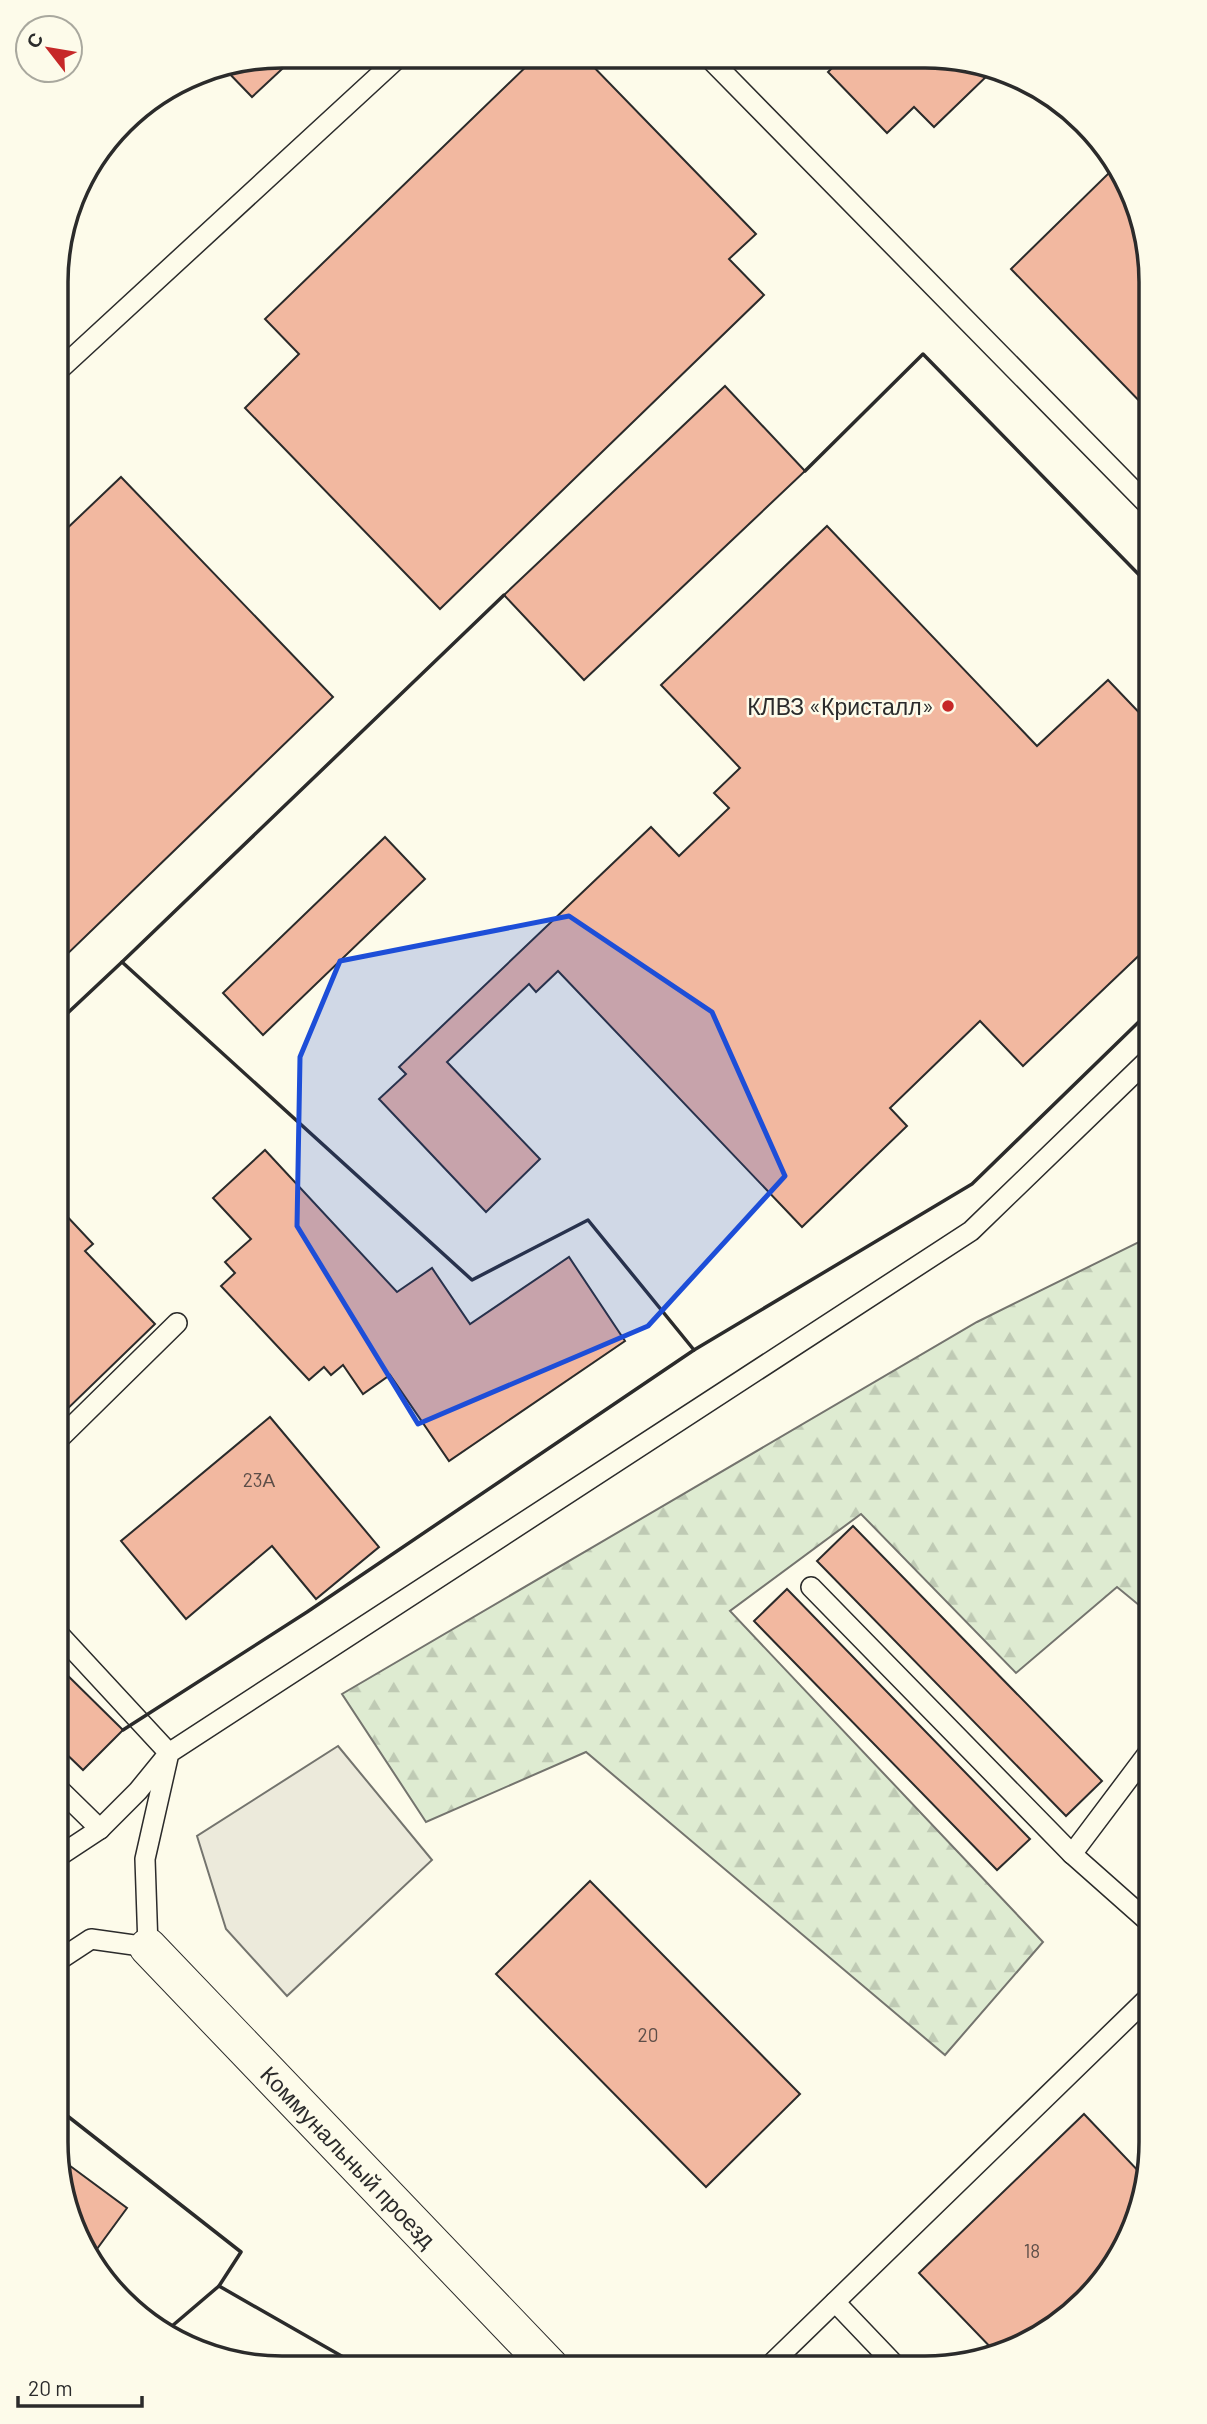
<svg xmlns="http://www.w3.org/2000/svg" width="1207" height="2424" font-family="Barlow,sans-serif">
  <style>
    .forest { fill: url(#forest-firs); stroke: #74746e; stroke-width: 2 }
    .parking { fill: #eceadb; stroke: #74746e; stroke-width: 2 }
    .building { fill: #f2b8a0; stroke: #2b2b2b; stroke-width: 2 }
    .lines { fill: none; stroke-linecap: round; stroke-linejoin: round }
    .service-casing { stroke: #2b2b2b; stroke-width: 22 }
    .minor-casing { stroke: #2b2b2b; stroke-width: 39 }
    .service { stroke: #fdfbea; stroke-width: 19 }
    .minor { stroke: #fdfbea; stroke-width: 37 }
    .wall { stroke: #2b2b2b; stroke-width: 3.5 }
    .marked { fill: #1d4ed8; fill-opacity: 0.2; stroke: #1d4ed8; stroke-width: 5; stroke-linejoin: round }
    .poi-dot { fill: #c62828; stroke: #fdfbea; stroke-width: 2.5 }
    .labels { text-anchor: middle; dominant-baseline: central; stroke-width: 5; stroke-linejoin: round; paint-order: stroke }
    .number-label { font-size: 19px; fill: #5d4e48 }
    .poi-label { font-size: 23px; fill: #2b2b2b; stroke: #fdfbea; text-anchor: end }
    .street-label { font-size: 23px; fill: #2b2b2b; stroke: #fdfbea }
    .rim { fill: none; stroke: #2b2b2b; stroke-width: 3.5 }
  </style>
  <defs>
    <pattern id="forest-firs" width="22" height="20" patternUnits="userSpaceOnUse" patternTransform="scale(1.75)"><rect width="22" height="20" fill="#deebd1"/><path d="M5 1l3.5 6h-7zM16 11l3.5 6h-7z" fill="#bfcab4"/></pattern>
  </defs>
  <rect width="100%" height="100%" fill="#fdfbea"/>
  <!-- forest -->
  <polygon class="forest" points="1151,1236 1151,1615 1117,1587 1016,1673 861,1514 730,1611 1043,1942 945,2055 586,1752 426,1822 342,1694 977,1322"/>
  <!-- parking -->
  <polygon class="parking" points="338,1746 432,1860 287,1996 226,1929 197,1836"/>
  <!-- building -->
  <g class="building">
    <polygon points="282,56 296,56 252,97 224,68"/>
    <polygon points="535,58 585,58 756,234 729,259 764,295 440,609 245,408 299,354 265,319"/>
    <polygon points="841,59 968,60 991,72 934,127 914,107 887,133 828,72"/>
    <polygon points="180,83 127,134 121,127 133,112"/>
    <polygon points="1112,170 1139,210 1151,282 1151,413 1011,269"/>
    <polygon points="725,386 805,471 584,680 504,595"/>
    <polygon points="121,477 333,697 57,964 58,537"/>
    <polygon points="827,526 1037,746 1108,680 1151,725 1151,944 1023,1066 980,1021 890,1108 907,1126 802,1227 558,971 536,992 529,984 447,1062 540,1159 486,1212 379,1099 406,1074 399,1067 651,827 679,856 729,808 714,793 740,768 661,685"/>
    <polygon points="385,837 425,879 263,1035 223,993"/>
    <polygon points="265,1150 397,1292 432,1268 470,1324 569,1257 625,1341 449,1461 390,1375 363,1394 343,1365 331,1375 324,1367 309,1380 221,1286 235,1273 225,1262 251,1239 213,1198"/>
    <polygon points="63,1212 93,1244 85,1251 155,1324 57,1419 57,1218"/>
    <polygon points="270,1417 379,1547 316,1599 272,1546 186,1619 121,1541"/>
    <polygon points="853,1526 1102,1781 1066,1816 817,1561"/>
    <polygon points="787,1589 1030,1839 997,1870 754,1621"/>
    <polygon points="56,1664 123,1730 83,1770 56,1744"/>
    <polygon points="590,1881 800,2094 706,2187 496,1974"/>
    <polygon points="1084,2114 1145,2178 1134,2228 1104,2280 1051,2330 998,2355 919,2273"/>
    <polygon points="58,2157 127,2208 94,2253 68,2214"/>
  </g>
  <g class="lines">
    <!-- service casing -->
    <g class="service-casing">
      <g id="service">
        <polyline points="710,59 1151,508"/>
        <polyline points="58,371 399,57"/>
        <polyline points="57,1441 177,1323"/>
        <polyline points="811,1587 1072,1854 1151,1749"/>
        <polyline points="56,1786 100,1829"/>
        <polyline points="1072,1854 1151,1924"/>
        <polyline points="56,1858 100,1829 138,1791 169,1753 57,1632"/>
        <polyline points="56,1962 91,1939 148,1947 145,1859 169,1753 971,1231 1151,1057"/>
        <polyline points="835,2302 898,2368"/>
        <polyline points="767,2368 1151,1995"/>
      </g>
    </g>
    <!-- minor casing -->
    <g class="minor-casing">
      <g id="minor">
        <path id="s1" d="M148,1947l402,420"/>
      </g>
    </g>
    <!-- service -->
    <use href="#service" class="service"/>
    <!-- minor -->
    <use href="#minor" class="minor"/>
    <!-- wall -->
    <g class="wall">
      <polyline points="805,471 923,354 1151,587"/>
      <polyline points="122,962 504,595"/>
      <polyline points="57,1023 122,962 472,1280 588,1220 694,1350 972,1184 1151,1010"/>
      <polyline points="123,1730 307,1612 694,1350"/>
      <polyline points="56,1760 66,1753"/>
      <polyline points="56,2107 241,2252 219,2286"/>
      <polyline points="165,2332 219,2286 359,2366"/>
    </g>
  </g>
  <!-- marked area -->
  <path class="marked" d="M569,916l143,96 73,164 -137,150 -230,98 -121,-198 3,-169 40,-96z"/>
  <!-- markers -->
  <circle class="poi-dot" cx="948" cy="706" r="7"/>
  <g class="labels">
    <!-- number labels -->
    <g class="number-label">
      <text x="259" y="1479">23А</text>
      <text x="648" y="2034">20</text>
      <text x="1032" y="2250">18</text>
    </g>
    <!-- poi labels -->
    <g class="poi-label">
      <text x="934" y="706">КЛВЗ «Кристалл»</text>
    </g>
    <!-- street labels -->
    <g class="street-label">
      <text stroke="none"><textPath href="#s1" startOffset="290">Коммунальный проезд</textPath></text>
    </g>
  </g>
  <!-- crop -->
  <path d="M0 0H1207V2424H0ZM282 68H925A214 214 0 0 1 1139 282V2142A214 214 0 0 1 925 2356H282A214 214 0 0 1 68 2142V282A214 214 0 0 1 282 68Z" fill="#fdfbea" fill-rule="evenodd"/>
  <path class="rim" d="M282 68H925A214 214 0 0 1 1139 282V2142A214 214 0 0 1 925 2356H282A214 214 0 0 1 68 2142V282A214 214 0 0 1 282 68Z"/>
  <!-- north arrow -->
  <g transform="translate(49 49) rotate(301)"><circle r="33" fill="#fdfbea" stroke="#a9a89e" stroke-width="2"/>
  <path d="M0-5L12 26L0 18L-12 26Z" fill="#c62828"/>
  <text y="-10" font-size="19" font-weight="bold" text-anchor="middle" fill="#2b2b2b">С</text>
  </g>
  <!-- scale -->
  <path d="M18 2396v10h124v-10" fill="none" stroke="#2b2b2b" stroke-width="3.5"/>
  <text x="28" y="2396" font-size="21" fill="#2b2b2b" stroke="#fdfbea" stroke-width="5" paint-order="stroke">20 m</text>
</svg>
